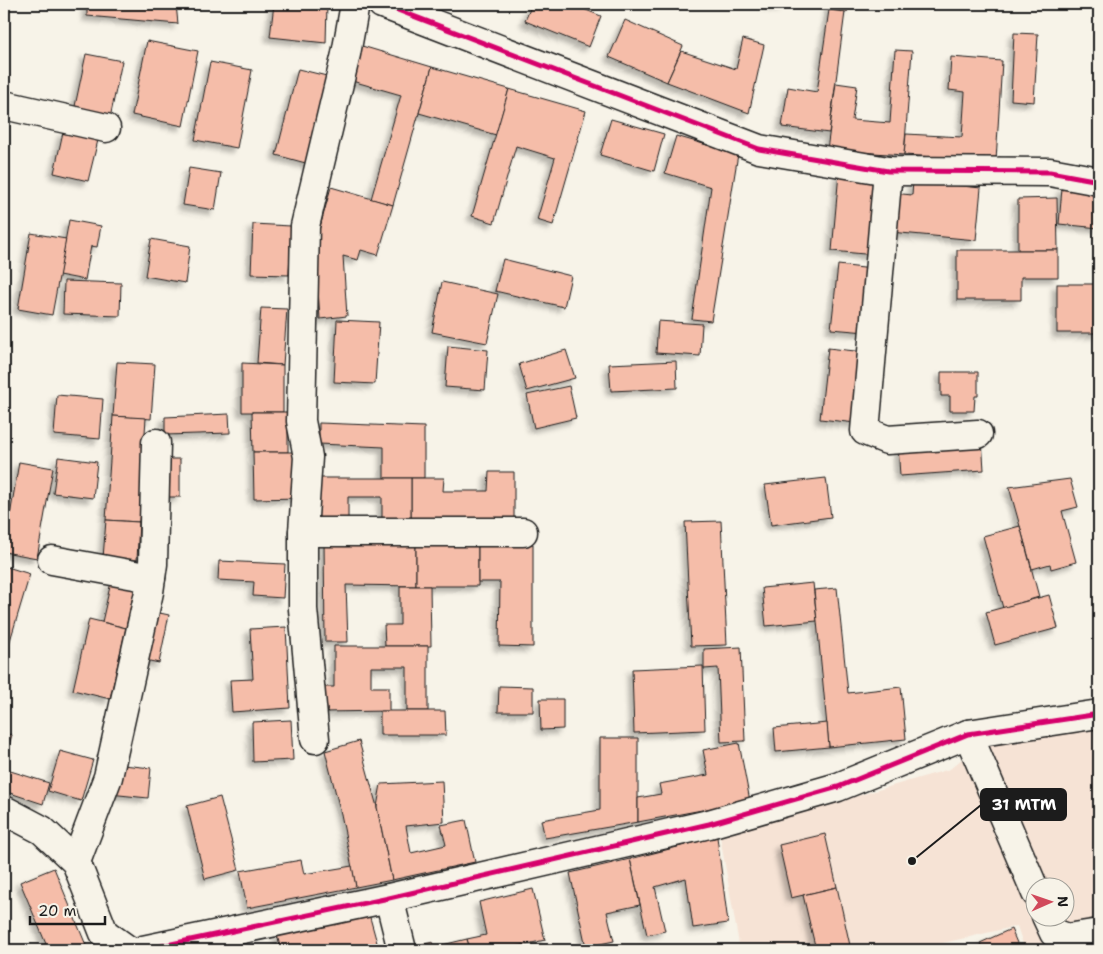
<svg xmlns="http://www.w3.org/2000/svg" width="1103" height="954" font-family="'Shantell Sans',sans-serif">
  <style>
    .built { fill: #f6e3d5; fill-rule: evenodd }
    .building { fill: #f5bda9; stroke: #1c1c1c; filter: url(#shadow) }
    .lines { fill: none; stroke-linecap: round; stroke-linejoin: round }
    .minor-casing { stroke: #1c1c1c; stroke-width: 31 }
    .minor { stroke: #f7f3e8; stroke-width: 28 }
    .cycleway-casing { stroke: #f7f3e8; stroke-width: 8 }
    .cycleway { stroke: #d6006c; stroke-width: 5 }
    .leader { fill: none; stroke: #1c1c1c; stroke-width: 2 }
    .callout-dot { fill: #1c1c1c; stroke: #f7f3e8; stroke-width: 2 }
    .callout { fill: #1c1c1c; stroke: #1c1c1c; stroke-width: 2 }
    .callout-label { font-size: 16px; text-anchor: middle; font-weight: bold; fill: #fff }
  </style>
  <defs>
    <filter id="shadow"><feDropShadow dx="-4.5" dy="4.5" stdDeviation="2.5" flood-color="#0004"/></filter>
  </defs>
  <rect width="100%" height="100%" fill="#f7f3e8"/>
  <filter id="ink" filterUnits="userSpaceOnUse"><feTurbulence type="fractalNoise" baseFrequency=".02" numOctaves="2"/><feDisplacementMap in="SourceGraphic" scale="10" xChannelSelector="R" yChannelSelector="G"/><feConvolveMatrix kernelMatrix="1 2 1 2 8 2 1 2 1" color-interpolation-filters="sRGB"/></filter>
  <g filter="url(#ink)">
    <!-- built -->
    <path class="built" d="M1099,726v224h-74l-8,-24 -104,24h-173l-20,-114 230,-67 32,-27zM1036,886h30v30h-30z"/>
    <!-- building -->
    <g class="building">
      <polygon points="87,4 176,4 178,24 87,16"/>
      <polygon points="274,4 327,4 326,43 270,37"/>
      <polygon points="532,4 571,4 601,16 589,47 525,21"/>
      <polygon points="766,4 782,4 781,7"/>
      <polygon points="830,4 849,4 847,12 829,10"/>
      <polygon points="829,10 845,12 829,133 782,127 788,87 817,92"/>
      <polygon points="625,20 683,46 667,82 609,57"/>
      <polygon points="1014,33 1038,34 1034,102 1011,100"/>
      <polygon points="743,39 764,45 749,113 667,82 681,51 736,69"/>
      <polygon points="147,41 198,51 183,126 132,115"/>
      <polygon points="362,46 432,67 393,205 371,199 401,95 352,81"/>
      <polygon points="895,50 912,51 904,155 827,150 836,83 857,86 852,120 890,123"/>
      <polygon points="86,54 122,61 110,118 74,111"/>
      <polygon points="951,57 1002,61 996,161 904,155 906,134 962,137 965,92 949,90"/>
      <polygon points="210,62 252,70 237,148 195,140"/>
      <polygon points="432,67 509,89 496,135 419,113"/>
      <polygon points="298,69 335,78 313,165 276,155"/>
      <polygon points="509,89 586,111 553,225 537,220 555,158 516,146 494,223 472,216"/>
      <polygon points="611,119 664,134 654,171 600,155"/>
      <polygon points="63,132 98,140 88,181 54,173"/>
      <polygon points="676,136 738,154 711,321 692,319 711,187 665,173"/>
      <polygon points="4,145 10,147 4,174"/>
      <polygon points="189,168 221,173 215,210 183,205"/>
      <polygon points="839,173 882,177 875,255 832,251"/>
      <polygon points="913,181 981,188 976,240 890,232 893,193 912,195"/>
      <polygon points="331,187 393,205 378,255 361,250 358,260 343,256 347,316 320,319 315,245"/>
      <polygon points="1062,188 1099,192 1099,228 1059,224"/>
      <polygon points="1057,198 1058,250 1018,250 1018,199"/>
      <polygon points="69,220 101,226 97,247 91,246 85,280 59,275"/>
      <polygon points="253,224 291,226 289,275 251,274"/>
      <polygon points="31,233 66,239 52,315 18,309"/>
      <polygon points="151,239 190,246 185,283 145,276"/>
      <polygon points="957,250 1058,250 1058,277 1021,277 1021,300 957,300"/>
      <polygon points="503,259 571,276 564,307 495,291"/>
      <polygon points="838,265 872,269 866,332 831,329"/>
      <polygon points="64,281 121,283 120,316 63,314"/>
      <polygon points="442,282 498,294 487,343 432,332"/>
      <rect x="1057" y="284" width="42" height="49"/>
      <polygon points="261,308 287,309 283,365 257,363"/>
      <polygon points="337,320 379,322 375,384 334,382"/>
      <polygon points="658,321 702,324 700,356 656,353"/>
      <polygon points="448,346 488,350 485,390 445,387"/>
      <polygon points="828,348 864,352 856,423 820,419"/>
      <polygon points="566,350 575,378 527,391 519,364"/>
      <polygon points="676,361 677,388 611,391 609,364"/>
      <polygon points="117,362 155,364 151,419 113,416"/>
      <polygon points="242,363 283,365 283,412 242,412"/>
      <polygon points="941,372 978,372 978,396 975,396 974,411 950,411 950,396 941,396"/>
      <polygon points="569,386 576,418 534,428 527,395"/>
      <polygon points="57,395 103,399 100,439 54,435"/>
      <polygon points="252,412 288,412 288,452 253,452"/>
      <polygon points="229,414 230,433 165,435 165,417"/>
      <polygon points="113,416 146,418 139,522 106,520"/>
      <polygon points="319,423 424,427 424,478 384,478 384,447 319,444"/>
      <polygon points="982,439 984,470 900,476 898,445"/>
      <polygon points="253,452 299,452 299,498 254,499"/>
      <polygon points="58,457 97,462 93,498 53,493"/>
      <rect x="160" y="459" width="20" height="38"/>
      <polygon points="19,462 53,468 37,558 4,552"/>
      <polygon points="489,472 514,472 514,528 411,528 411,478 444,478 443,491 488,491"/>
      <polygon points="318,478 411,478 411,528 382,528 382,497 348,497 348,528 318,527"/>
      <polygon points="826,478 831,517 771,525 765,485"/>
      <polygon points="1070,479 1078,507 1062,511 1076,562 1051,569 1050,564 1032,569 1009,487"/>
      <polygon points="106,520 139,522 137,560 103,558"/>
      <polygon points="721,521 727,645 691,646 685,522"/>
      <polygon points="1020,526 1039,597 1003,608 983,536"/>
      <polygon points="324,541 416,542 416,586 346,585 348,642 325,642"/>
      <polygon points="416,542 478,544 478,586 416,586"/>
      <polygon points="478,544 533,544 533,647 499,646 500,582 478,582"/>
      <polygon points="219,561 285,564 283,598 253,596 254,582 218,580"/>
      <polygon points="4,566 30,574 9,644 4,643"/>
      <polygon points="111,582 135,587 126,628 102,622"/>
      <polygon points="813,583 817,621 766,626 762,588"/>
      <polygon points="400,586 430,586 431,646 385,646 384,625 400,625"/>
      <polygon points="837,588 848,693 901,687 906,739 829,747 814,590"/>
      <polygon points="1049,595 1058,628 995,645 986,612"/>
      <polygon points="146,610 169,615 159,663 136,658"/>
      <polygon points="89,619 126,628 110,699 73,690"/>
      <polygon points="286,627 290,708 232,712 230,680 253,679 250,629"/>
      <polygon points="4,643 9,644 4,660"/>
      <polygon points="334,646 428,646 428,711 407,711 407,667 371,667 371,687 389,687 389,711 323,712 323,687 334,687"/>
      <polygon points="741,647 745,741 721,742 718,668 704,669 704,649"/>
      <polygon points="703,666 705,730 634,733 632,669"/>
      <polygon points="499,686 533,687 533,712 498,712"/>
      <polygon points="540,699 563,699 563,729 541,730"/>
      <polygon points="380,711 445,711 446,735 380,735"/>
      <polygon points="291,720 293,760 253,762 252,722"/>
      <polygon points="827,723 829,747 776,752 774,728"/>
      <polygon points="4,733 12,735 4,761"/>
      <polygon points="600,738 638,738 638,822 545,838 541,820 600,810"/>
      <polygon points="359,741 377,807 392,880 356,887 341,814 325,751"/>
      <polygon points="739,743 750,801 638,822 638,798 661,794 659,784 708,775 703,750"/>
      <polygon points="60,751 93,760 81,801 48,791"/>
      <polygon points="114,764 151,768 148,798 110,794"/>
      <polygon points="4,769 49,783 43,804 4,791"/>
      <polygon points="442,781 444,822 406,826 411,853 446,845 441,825 466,820 475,862 392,880 377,807 381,784"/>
      <polygon points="220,797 239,870 205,879 187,806"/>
      <polygon points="825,834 837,887 791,898 779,845"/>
      <polygon points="717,837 728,923 693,928 686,878 655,887 665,931 647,935 630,859"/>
      <polygon points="630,859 640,905 607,912 614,941 586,947 570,873"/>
      <polygon points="301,860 304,874 352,866 356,887 247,908 240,871"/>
      <polygon points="54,868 88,950 32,950 46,944 20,882"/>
      <polygon points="837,887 851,950 816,950 803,895"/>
      <polygon points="533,889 545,940 501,950 470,950 467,939 486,935 479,902"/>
      <polygon points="369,914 379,950 281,950 277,935"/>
      <polygon points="1011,929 1020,950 983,950 980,943"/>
      <polygon points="467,939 470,950 417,950 416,946 433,942 434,947"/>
    </g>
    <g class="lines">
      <!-- minor casing -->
      <g class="minor-casing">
        <g id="minor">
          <polyline points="382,4 759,149 888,171 1050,172 1099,181"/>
          <polyline points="4,105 106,128"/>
          <polyline points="888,171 865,431 887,440 978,434"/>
          <polyline points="303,532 523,532"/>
          <polyline points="52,560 151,578"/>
          <polyline points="968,734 1036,893"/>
          <polyline points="315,739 303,609 303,532 308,457 301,421 305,226 346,54 355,4"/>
          <polyline points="4,810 42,830 76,862 104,933 128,950"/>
          <polyline points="76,862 108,777 149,592 153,564 156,443"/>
          <polyline points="389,898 402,950"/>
          <polyline points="1046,916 1054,933 1068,938 1099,933"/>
          <polyline points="143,950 389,898 709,824 838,787 968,734 1099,714"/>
        </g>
      </g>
      <!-- minor -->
      <use href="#minor" class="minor"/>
      <!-- cycleway casing -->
      <g class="cycleway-casing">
        <g id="cycleway">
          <polyline points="382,4 759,149 888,171 1050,172 1099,181"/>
          <polyline points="143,950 389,898 709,824 838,787 968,734 1099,714"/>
        </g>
      </g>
      <!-- cycleway -->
      <use href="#cycleway" class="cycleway"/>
    </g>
  </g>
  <!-- callouts -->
  <path class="leader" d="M912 861L981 805"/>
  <circle class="callout-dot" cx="912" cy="861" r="5"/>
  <rect class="callout" x="981" y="789" width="85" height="31" rx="5"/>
  <g class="callout-label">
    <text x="1024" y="810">31 MTM</text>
  </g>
  <!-- margin -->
  <rect width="1103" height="954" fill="none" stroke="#f7f3e8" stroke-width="20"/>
  <rect x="10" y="10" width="1083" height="934" fill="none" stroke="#1c1c1c" stroke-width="2" filter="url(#ink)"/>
  <!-- north arrow -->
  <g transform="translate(1050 902) rotate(88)"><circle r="24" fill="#f7f3e8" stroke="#9f9d96"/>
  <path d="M0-4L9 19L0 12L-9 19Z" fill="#d1495b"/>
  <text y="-8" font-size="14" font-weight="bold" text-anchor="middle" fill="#1c1c1c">N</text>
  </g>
  <!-- scale -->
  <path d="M30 916v8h75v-8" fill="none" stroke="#1c1c1c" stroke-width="2.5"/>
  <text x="38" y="916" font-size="15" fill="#1c1c1c" stroke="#f7f3e8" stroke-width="4" paint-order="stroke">20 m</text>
</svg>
